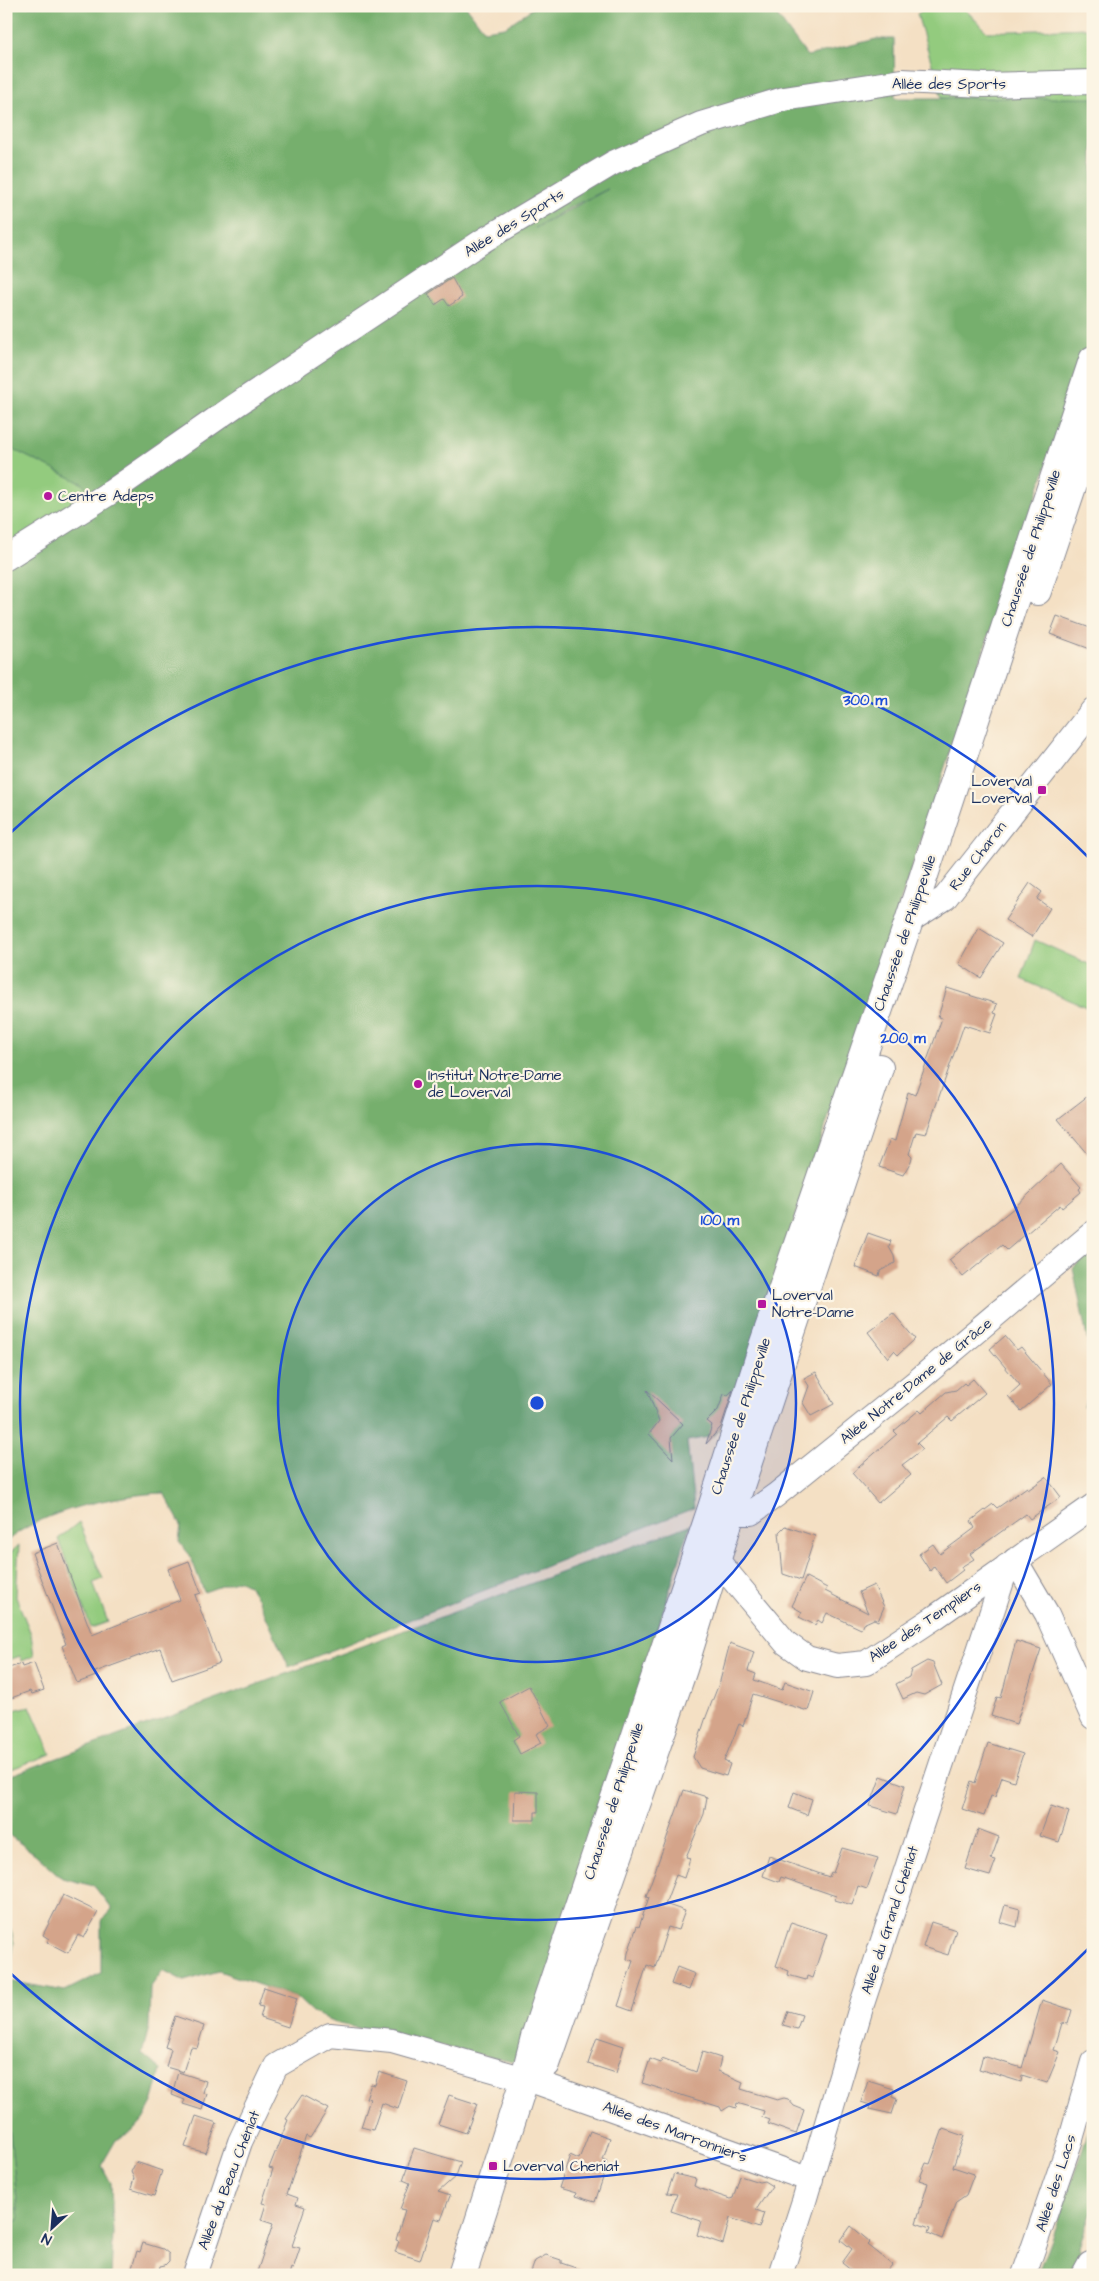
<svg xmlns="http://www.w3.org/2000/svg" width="1099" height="2281" font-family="'Architects Daughter',sans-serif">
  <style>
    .green { fill: #93cb7e; stroke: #577d6e }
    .forest { fill: #76af6d; stroke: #486f66; fill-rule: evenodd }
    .building { fill: #d4a48a }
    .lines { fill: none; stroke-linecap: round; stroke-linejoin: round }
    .minor-casing { stroke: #888891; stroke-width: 26 }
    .major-casing { stroke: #888891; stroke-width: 30 }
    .minor { stroke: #fff; stroke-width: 24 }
    .major { stroke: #fff; stroke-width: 28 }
    .ring { fill: none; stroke: #1d4ed8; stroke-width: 2.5 }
    .poi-dot { fill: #b5179e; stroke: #fcf5e5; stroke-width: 2 }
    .labels { text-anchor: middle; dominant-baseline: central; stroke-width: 4.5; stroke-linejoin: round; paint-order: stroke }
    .street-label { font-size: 15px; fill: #1b2f5e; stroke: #fcf5e5 }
    .poi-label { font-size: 15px; fill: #1b2f5e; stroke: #fcf5e5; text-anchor: start }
    .centre { fill: #1d4ed8; stroke: #fcf5e5; stroke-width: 2.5 }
    .ring-label { font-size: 15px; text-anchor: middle; font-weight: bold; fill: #1d4ed8; stroke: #fcf5e5; stroke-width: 4.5; stroke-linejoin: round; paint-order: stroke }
  </style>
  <rect width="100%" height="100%" fill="#fcf5e5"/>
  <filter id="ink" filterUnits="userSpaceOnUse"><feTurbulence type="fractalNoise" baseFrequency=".02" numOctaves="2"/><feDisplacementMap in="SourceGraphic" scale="10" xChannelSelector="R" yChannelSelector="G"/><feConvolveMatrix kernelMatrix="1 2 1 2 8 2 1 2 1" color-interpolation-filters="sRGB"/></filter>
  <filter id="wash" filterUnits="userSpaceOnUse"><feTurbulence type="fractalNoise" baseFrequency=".0096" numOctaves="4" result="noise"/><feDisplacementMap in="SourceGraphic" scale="20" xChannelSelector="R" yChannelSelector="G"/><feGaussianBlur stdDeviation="1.12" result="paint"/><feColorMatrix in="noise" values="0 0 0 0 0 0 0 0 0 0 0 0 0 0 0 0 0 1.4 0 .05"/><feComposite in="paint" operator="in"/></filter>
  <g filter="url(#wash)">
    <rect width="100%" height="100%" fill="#f4e0c4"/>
    <!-- green -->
    <g class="green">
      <polygon points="930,6 962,6 987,32 1087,28 1093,24 1093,99 942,98 917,14"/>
      <polygon points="6,446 84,484 98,508 6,564"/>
      <polygon points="1035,940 1093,966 1093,1010 1021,979"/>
      <polygon points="79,1522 103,1579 93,1583 108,1622 91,1628 58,1539"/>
      <polygon points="19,1545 16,1597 31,1634 34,1656 22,1661 20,1656 6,1661 6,1557"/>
      <polygon points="30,1706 51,1754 6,1771 6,1712"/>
      <polygon points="6,1908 14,1943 6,2004"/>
      <polygon points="6,2125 10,2134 19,2220 6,2227"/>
    </g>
    <!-- forest -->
    <g class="forest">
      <path d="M6,6h460l18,24 21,-3 31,-21h234l37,50 69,-17h18l1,59h198v232l-96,280 -269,810 -14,16 -27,5 7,67 -405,159 -31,-68 -10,-14 -10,-5 -34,12 -14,-37 -11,-13 2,-17 -17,-32c-45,1 -125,18 -158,49v-979l92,-55 -15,-24 -77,-38zM608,189l-73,39 34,-20z"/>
      <polygon points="1093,1249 1093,1368 1073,1268"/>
      <polygon points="1093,1378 1093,1404 1084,1407"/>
      <polygon points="690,1525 527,2046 513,2062 339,2024 312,2012 297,1998 219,1971 184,1981 163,1970 150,1988 149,2027 142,2054 161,2070 152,2103 143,2120 132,2132 116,2140 101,2166 111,2183 113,2233 111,2275 6,2275 6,2227 19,2220 10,2134 6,2125 6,2004 9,1981 65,1991 101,1973 101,1921 112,1909 94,1886 62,1878 35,1854 6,1833 6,1777"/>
      <polygon points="1093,2118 1093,2208 1079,2247 1093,2275 1037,2275 1064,2204"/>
    </g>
    <g id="blocks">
      <!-- building -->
      <g class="building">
        <polygon points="452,278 462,297 449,306 444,299 435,305 428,294"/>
        <polygon points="1057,616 1093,629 1093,650 1050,634"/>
        <polygon points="1030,883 1042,892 1037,899 1050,908 1032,937 1005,920"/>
        <polygon points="979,928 1003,943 981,978 959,964"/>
        <polygon points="947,988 997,1004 994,1013 997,1014 990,1033 964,1025 926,1134 916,1132 909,1154 912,1157 911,1161 903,1175 879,1167 890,1139 895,1141 908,1092 915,1095 942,1018 938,1017"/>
        <polygon points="1093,1092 1093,1161 1058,1119"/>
        <polygon points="1061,1164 1081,1187 1079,1189 1081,1192 1062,1208 1060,1205 1007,1250 1002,1245 963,1277 949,1260 1015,1207"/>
        <polygon points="868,1233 891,1241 889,1247 894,1256 895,1263 880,1271 879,1276 855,1267"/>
        <polygon points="893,1313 915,1339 898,1355 894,1351 888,1358 868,1332"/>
        <polygon points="1005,1336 1017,1350 1021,1347 1052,1384 1021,1411 1008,1396 1020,1385 990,1349"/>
        <polygon points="816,1372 834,1404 811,1416 803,1403 809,1386 804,1378"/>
        <polygon points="973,1379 985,1393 952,1421 948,1417 917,1443 923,1449 902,1465 911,1475 878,1503 852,1473 897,1434 894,1431 919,1410 922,1413 946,1392 956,1390 964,1383 966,1385"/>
        <polygon points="647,1390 683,1424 671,1438 673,1459 649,1434 659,1421"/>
        <polygon points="733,1390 721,1427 706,1444 712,1425 707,1421 718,1410 724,1394 728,1395"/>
        <polygon points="1046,1477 1061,1497 1030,1519 1026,1514 970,1554 974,1559 961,1567 963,1570 946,1583 934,1566 930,1571 919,1554 933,1544 940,1554 975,1528 971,1521 985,1510 993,1504 997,1508 1027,1487 1028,1490"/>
        <polygon points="785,1526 815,1536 801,1580 783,1574 779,1532"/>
        <polygon points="58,1543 92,1635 180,1600 168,1569 189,1561 201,1593 195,1595 220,1663 172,1680 160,1648 95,1672 96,1676 77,1683 62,1646 66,1644 32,1553"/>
        <polygon points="806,1577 827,1588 825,1591 868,1613 859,1592 874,1585 884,1607 878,1621 874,1619 863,1624 861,1629 827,1613 822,1623 818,1620 815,1625 799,1617 802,1612 792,1606"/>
        <polygon points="1016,1641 1041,1649 1016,1724 991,1716 997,1697 1001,1698"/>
        <polygon points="730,1643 754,1652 748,1671 756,1674 754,1680 782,1690 785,1682 814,1692 808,1711 753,1694 743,1726 739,1724 724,1761 730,1764 726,1776 700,1768 693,1757 706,1717 720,1681"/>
        <polygon points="927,1661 933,1663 942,1685 924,1695 916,1693 903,1699 896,1684 909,1677 911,1670"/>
        <polygon points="34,1663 44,1690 32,1694 30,1691 6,1700 6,1669 21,1664 22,1667"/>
        <polygon points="529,1686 550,1726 536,1734 541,1743 520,1754 513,1740 519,1736 500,1702"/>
        <polygon points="988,1743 1023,1754 1014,1781 1002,1777 995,1797 991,1796 984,1816 962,1809 971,1781 975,1783"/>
        <polygon points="881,1776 905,1785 897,1814 870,1806"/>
        <polygon points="684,1790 707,1797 704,1814 686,1857 690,1858 684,1878 676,1875 665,1904 685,1911 678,1930 668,1927 655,1968 647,1965 632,2011 618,2006 633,1961 627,1959 628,1953 637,1926 639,1927 649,1897 646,1896"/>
        <polygon points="515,1791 538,1792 538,1812 535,1812 535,1820 514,1820"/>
        <polygon points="794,1792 812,1799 807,1815 789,1808"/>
        <polygon points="1051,1806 1069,1812 1059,1842 1040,1836"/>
        <polygon points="978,1829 999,1837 991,1859 996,1860 990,1876 965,1869"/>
        <polygon points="842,1848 878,1858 867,1889 858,1886 852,1905 835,1900 836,1896 781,1877 779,1882 763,1876 769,1856 829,1877 831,1872 833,1873"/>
        <polygon points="63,1895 98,1912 84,1938 78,1935 68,1953 47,1942 49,1939 43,1935"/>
        <polygon points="1005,1905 1020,1909 1017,1927 1000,1922"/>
        <polygon points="791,1922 827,1934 812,1978 807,1976 806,1980 788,1975 789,1971 776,1966"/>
        <polygon points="931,1922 956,1930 948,1955 923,1947"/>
        <polygon points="677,1967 695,1974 689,1990 671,1984"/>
        <polygon points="264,1987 297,1998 288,2027 260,2018 263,2007 258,2006"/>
        <polygon points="1042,2000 1072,2010 1068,2024 1062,2023 1054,2050 1060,2052 1047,2083 1022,2075 1021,2082 979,2069 983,2056 1022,2068"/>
        <polygon points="788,2011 802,2015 797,2029 783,2025"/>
        <polygon points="175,2016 204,2026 197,2048 191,2047 183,2072 166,2067 171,2049 165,2047"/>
        <polygon points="597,2037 624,2046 616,2073 588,2064"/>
        <polygon points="702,2052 721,2058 718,2071 743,2082 741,2089 777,2100 784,2098 788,2099 794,2106 804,2110 796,2134 768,2124 770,2120 762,2117 764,2111 737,2103 736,2108 730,2106 722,2111 720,2107 642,2083 650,2059 661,2063 662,2059 696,2072"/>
        <polygon points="178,2072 206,2081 203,2093 207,2094 202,2110 183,2104 185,2100 172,2095"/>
        <polygon points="379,2072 407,2081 398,2109 382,2103 373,2130 361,2127 370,2099 366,2098 371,2084 375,2085"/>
        <polygon points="868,2081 894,2089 892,2097 897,2099 892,2114 869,2109 870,2105 861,2102"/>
        <polygon points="302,2095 328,2109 310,2138 306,2136 287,2194 298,2198 296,2204 305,2207 292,2246 300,2248 293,2269 291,2268 289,2275 256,2275 273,2224 261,2220 266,2204 262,2203 273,2169 269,2168 288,2120 286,2119"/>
        <polygon points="449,2095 477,2104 466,2133 438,2124"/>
        <polygon points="196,2116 217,2123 206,2153 185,2147"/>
        <polygon points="943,2129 964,2136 953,2167 974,2174 966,2195 956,2202 942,2239 928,2233 930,2228 916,2223 928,2183 919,2180 926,2163 930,2164"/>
        <polygon points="590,2131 610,2138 603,2160 607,2161 604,2172 605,2172 595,2202 575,2196 576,2193 559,2188 570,2155 579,2159"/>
        <polygon points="414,2148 461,2162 456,2176 438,2192 450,2196 441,2220 434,2218 420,2260 395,2252 399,2241 396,2240 405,2210 400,2209 410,2183 403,2180"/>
        <polygon points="136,2162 162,2171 154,2196 131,2189 134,2178 131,2172"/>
        <polygon points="674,2174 696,2179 694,2186 698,2188 730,2199 733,2198 740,2176 759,2182 764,2181 772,2186 756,2210 764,2213 759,2228 730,2218 723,2244 697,2235 701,2221 671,2211 677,2194 667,2193"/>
        <polygon points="851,2226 870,2242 867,2245 892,2265 884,2275 857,2275 842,2263 852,2249 841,2240"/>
        <polygon points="143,2243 163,2249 169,2254 169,2261 165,2265 160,2266 158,2275 130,2275 137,2251 140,2252"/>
        <polygon points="546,2255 561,2260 561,2263 588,2272 588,2275 530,2275 535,2261"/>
      </g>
    </g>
  </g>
  <g filter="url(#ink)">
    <use href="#blocks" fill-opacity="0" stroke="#888891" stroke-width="1"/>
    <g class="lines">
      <!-- minor casing -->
      <g class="minor-casing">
        <g id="minor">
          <polyline points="6,558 111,492 236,405 484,240 613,163 701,124 784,99 902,81 984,85 1093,82"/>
          <polyline points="909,921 945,898 1093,710"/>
          <polyline points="731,1513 751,1513 776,1495 916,1382 1093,1233"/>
          <polyline points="717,1560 786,1643 807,1658 837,1666 866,1663 934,1618 1093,1506"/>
          <polyline points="1015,1560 1047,1614 1093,1717"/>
          <polyline points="195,2275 240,2142 276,2066 330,2035 392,2041 539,2083 811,2180"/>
          <polyline points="780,2275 804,2201 862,2004 1007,1566"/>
          <polyline points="1024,2275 1071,2139 1093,2062"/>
          <polyline points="1084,2275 1090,2264"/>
        </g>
      </g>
      <!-- major casing -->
      <g class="major-casing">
        <g id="major">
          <polyline points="1037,591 1093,424"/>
          <polyline points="546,2064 683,1669 731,1513 879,1068"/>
          <polyline points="462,2275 524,2081 535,2037 711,1511 764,1343 909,921 1093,360"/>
        </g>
      </g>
      <!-- minor -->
      <use href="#minor" class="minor"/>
      <!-- major -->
      <use href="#major" class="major"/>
    </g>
  </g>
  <!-- distance rings -->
  <circle cx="537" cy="1403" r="259" fill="#1d4ed8" fill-opacity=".12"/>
  <g class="ring">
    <circle cx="537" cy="1403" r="259"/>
    <circle cx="537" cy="1403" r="517"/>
    <path d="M1090 1947A776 776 0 0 1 8 1971M8 835A776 776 0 0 1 1090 859"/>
  </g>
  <!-- markers -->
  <g class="poi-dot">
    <circle cx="48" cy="496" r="5"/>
    <rect x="1037" y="785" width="10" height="10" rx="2.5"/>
    <circle cx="418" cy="1084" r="5"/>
    <rect x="757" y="1299" width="10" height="10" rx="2.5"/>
    <rect x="488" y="2161" width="10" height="10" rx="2.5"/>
  </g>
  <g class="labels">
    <!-- street labels -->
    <g class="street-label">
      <text x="949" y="84">Allée des Sports</text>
      <text transform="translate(514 223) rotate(-32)">Allée des Sports</text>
      <text transform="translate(1031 548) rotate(-72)">Chaussée de Philippeville</text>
      <text transform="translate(978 856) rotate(-52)">Rue Charon</text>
      <text transform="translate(905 933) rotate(-71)">Chaussée de Philippeville</text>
      <text transform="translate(916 1381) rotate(-39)">Allée Notre-Dame de Grâce</text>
      <text transform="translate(741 1416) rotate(-72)">Chaussée de Philippeville</text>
      <text transform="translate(925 1622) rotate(-34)">Allée des Templiers</text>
      <text transform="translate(614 1801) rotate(-72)">Chaussée de Philippeville</text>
      <text transform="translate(890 1920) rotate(-72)">Allée du Grand Chéniat</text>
      <text transform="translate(675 2132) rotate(20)">Allée des Marronniers</text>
      <text transform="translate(229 2180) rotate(-69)">Allée du Beau Chéniat</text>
      <text transform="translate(1056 2183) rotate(-72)">Allée des Lacs</text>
    </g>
    <!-- poi labels -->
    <g class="poi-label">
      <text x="58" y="496">Centre Adeps</text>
      <text x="1032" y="781" text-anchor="end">Loverval<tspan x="1032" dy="17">Loverval</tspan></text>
      <text x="428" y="1075">Institut Notre-Dame<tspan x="428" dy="17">de Loverval</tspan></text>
      <text x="772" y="1295">Loverval<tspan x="772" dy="17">Notre-Dame</tspan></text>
      <text x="503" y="2166">Loverval Cheniat</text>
    </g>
  </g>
  <circle cx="537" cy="1403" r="8" class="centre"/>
  <g class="ring-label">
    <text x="865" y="705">300 m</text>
    <text x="903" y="1043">200 m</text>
    <text x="720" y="1225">100 m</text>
  </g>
  <!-- margin -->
  <rect width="1099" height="2281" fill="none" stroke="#fcf5e5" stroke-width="25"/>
  <!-- north arrow -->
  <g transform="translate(52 2228) rotate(206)" stroke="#fcf5e5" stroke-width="4" paint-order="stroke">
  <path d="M0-4L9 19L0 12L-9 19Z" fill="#1b2f5e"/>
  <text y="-8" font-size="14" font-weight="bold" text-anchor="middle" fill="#1b2f5e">N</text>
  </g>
</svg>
